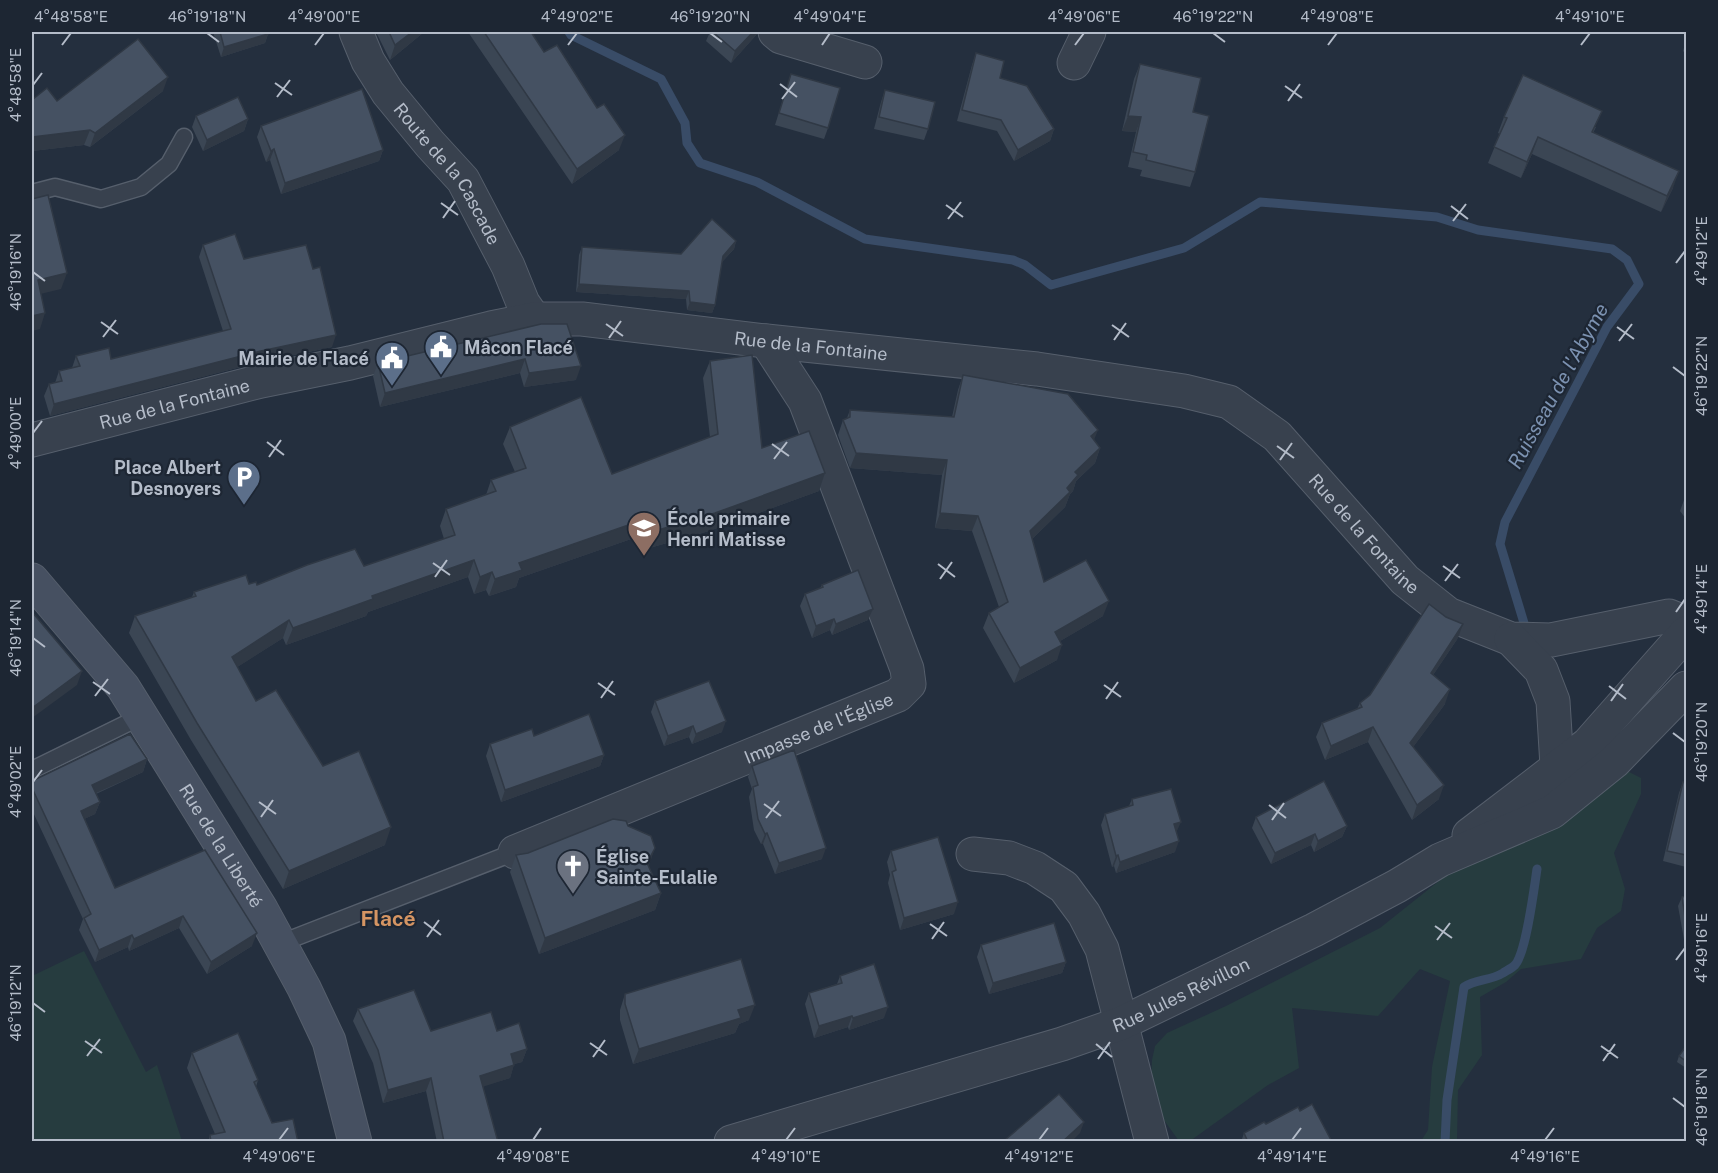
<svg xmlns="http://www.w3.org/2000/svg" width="1718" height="1173" font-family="'Public Sans',sans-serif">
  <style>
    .green { fill: #263c3f }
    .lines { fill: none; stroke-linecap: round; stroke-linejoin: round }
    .stream { stroke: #394c67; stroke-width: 9 }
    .lane-casing { stroke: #565f6c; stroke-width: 19 }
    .street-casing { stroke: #565f6c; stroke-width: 35 }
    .secondary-casing { stroke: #565f6c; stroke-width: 35 }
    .lane { stroke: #38414e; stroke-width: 16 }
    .street { stroke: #38414e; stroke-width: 33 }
    .secondary { stroke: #465061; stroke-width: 33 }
    .wall { fill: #3b4654 }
    .shaded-wall { fill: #303945 }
    .building { fill: #455162; stroke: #303945; stroke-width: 1.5 }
    .ticks { fill: none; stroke: #b4bcc9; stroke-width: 2 }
    .labels { text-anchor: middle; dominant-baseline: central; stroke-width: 4.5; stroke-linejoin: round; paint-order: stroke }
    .street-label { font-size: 18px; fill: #b4bcc9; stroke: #1d2633 }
    .poi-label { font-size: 18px; font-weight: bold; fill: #b4bcc9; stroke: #1d2633; text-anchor: start }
    .water-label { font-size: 20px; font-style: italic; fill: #7c92b1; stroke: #1d2633 }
    .quarter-label { font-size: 21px; font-weight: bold; fill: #d59563; stroke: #1d2633 }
    .neatline { fill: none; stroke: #b4bcc9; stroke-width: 2 }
    .ticks-label { font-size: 15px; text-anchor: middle; fill: #b4bcc9 }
  </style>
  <rect width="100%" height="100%" fill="#242f3e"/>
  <!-- green -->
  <g class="green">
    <polygon points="1625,770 1641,778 1641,794 1614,853 1625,889 1621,911 1597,928 1581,959 1521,969 1506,982 1480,997 1482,1055 1458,1090 1457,1141 1421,1141 1428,1130 1432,1067 1450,981 1420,969 1378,1016 1292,1008 1299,1068 1268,1085 1190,1141 1179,1141 1161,1116 1151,1083 1152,1060 1155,1046 1167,1033 1226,1006 1380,928 1454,869"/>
    <polygon points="84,951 146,1072 157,1065 182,1141 32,1141 32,976"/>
  </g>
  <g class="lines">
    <!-- stream -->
    <g class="stream">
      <polyline points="569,32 571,35 661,79 685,123 687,143 700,163 757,182 865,239 1013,260 1025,265 1051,285 1184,248 1260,202 1437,217 1478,230 1612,249 1627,260 1639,284 1607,327 1505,522 1500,544 1524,623"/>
      <path d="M1445,1142l2,-42 17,-113c12,-8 26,-6 39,-14 3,-2 9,-5 12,-8 11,-12 19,-76 22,-96"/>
    </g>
    <!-- lane casing -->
    <g class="lane-casing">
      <g id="lane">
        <polyline points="32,193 55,187 101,199 141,187 169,164 184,137"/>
        <polyline points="32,770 142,716"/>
        <polyline points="281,943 515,852"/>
      </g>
    </g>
    <!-- street casing -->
    <g class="street-casing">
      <g id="street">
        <path id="s1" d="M356,32l12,29 20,32 42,51 33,36 45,86 15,37 11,16"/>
        <polyline points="775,32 781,37 865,62"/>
        <polyline points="1074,63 1089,32"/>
        <path id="s2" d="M32,440l229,-59 89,-18 141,-35 43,-9h48l184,22 271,28 147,22 45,11 48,34 128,144 43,34 63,25 40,1 118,-24 17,7"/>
        <polyline points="1511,639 1541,670 1553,701 1557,766"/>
        <polyline points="1469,835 1588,744 1686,633"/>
        <path id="s3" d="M515,852l383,-157 11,-11 -2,-15 -102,-268 -39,-60"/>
        <polyline points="973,854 1009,858 1035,868 1064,887 1084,914 1102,949 1152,1142"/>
        <path id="s4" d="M731,1142l331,-98 60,-21 192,-93 83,-44 43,-26 112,-48 62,-50 72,-74"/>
      </g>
    </g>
    <!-- secondary casing -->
    <g class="secondary-casing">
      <g id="secondary">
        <path id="s5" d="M32,580l91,107 138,222 43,79 25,53 26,101"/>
      </g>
    </g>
    <!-- lane -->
    <use href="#lane" class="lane"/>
    <!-- street -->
    <use href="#street" class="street"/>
    <!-- secondary -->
    <use href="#secondary" class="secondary"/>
  </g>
  <!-- wall -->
  <g class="wall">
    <polygon points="213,32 267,32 268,34 265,43 221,57"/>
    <polygon points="376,32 424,32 390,60"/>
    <polygon points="468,32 531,32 544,52 619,150 572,184"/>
    <polygon points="710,32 758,32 757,34 731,63 706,41"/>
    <polygon points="1686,41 1686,54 1683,51"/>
    <polygon points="976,53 1000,78 1054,129 1050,141 1014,161 997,131 957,121 972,65"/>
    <polygon points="1140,64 1193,112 1195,172 1190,187 1140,176 1142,170 1128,167 1136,132 1122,131 1134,79"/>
    <polygon points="791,74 828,128 824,139 775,125"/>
    <polygon points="885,90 928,129 924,140 874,129 881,102"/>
    <polygon points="163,91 90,147 84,145 32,151 32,100 57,101"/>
    <polygon points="196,116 248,119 244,131 203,151 192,127"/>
    <polygon points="1504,117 1596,127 1593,133 1673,188 1661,212 1532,154 1521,178 1488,163 1500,134 1498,133"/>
    <polygon points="261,126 383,150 379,161 281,194 270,160 266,162 257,137"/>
    <polygon points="736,241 734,249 722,262 715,305 712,313 687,310 686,299 576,292 579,255 582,247 681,254"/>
    <polygon points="203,245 244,259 332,347 256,363 50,416 44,396 49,384 55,383 59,371 72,368 76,356 111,359 223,331 199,257"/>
    <polygon points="541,324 576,380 524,387 520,373 380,407 373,376 378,363"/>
    <polygon points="710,361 762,448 825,473 819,491 709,531 639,551 634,538 519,578 516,587 489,596 486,590 474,594 468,577 368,612 366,616 286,645 283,638 237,667 256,701 323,766 385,845 283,889 191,740 129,633 135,616 192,597 194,592 249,584 257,585 364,566 444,539 440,526 446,509 486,495 491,480 515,472 503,444 510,427 612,474 710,437 703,378"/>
    <polygon points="963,375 1094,440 1100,448 1095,463 1076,481 1073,491 1070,494 1065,507 1032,539 1044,582 1103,616 1060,641 1057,660 1014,683 983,628 989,613 999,607 972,531 935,528 942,475 850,468 838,435 843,420 847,418 850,410 952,417 958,390"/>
    <polygon points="1686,497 1686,519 1680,511 1684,500"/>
    <polygon points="822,585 868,620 832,635 830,630 812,638 800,606 805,594 820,588"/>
    <polygon points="1458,638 1433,675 1445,704 1413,747 1439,799 1412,820 1368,742 1325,760 1316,737 1322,723 1357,709 1360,703"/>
    <polygon points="655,701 722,732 692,744 689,737 664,746 651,712"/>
    <polygon points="534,736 604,755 600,766 501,802 486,756 490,744"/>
    <polygon points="147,759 143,772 96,794 100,802 95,814 84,819 115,888 205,850 252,946 207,974 179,928 129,951 128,947 95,962 79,930 83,919 32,810 32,781"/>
    <polygon points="752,766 822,859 775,874 763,844 761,844 754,830 749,797 752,789 748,777"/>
    <polygon points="1683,782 1686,783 1686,867 1663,861 1679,793"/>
    <polygon points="1132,799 1177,832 1175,852 1116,873 1114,866 1112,867 1101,825 1105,814 1129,806"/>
    <polygon points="1256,817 1347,826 1342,837 1314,852 1311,845 1271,864 1252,828"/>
    <polygon points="628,826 648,866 661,893 655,910 539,954 510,872 516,855"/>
    <polygon points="891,851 954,914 900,930 888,883 890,875 887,862"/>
    <polygon points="1686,896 1686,945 1685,945 1678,906 1682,897"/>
    <polygon points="981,945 1066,962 1062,973 989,994 977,957"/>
    <polygon points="840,976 884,1018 849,1030 848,1027 814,1038 805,1004 809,993 837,984"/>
    <polygon points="625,994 749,1020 739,1024 735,1033 633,1064 620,1020 620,1010"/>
    <polygon points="358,1009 431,1031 497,1031 527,1049 522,1062 514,1064 510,1078 483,1086 498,1142 437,1142 426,1091 383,1103 373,1063 353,1021"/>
    <polygon points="1686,1046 1686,1068 1677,1062 1679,1056"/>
    <polygon points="192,1053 258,1080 256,1087 272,1123 298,1142 208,1142 210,1135 215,1134 187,1068"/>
    <polygon points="1300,1111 1332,1142 1241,1142 1244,1133"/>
  </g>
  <!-- shaded-wall -->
  <g class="shaded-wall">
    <polygon points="412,32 424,32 390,60 395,45"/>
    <polygon points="753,32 758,32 757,34 731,63 735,51"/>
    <polygon points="268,34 265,43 221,57 224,47"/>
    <polygon points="168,77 163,91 90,147 95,133"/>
    <polygon points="1128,116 1141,117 1136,132 1122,131"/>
    <polygon points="248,119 244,131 203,151 207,140"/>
    <polygon points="1054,129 1050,141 1014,161 1018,150"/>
    <polygon points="90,130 84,145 32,151 32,137"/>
    <polygon points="625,135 619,150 572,184 577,169"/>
    <polygon points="1538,137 1532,154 1521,178 1527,162"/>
    <polygon points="274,149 270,160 266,162 271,151"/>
    <polygon points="383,150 379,161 281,194 285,183"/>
    <polygon points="1679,171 1673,188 1661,212 1667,196"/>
    <polygon points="736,241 734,249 720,264 723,256"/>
    <polygon points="67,273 61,289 32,296 38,280"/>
    <polygon points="579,284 689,291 686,299 576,292"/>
    <polygon points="690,302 715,305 712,313 687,310"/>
    <polygon points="45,313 40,329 32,331 32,316"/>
    <polygon points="336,335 332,347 256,363 50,416 54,404 261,351"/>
    <polygon points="525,359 520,373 380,407 385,393"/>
    <polygon points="581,366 576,380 524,387 529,373"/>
    <polygon points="1098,430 1092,445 1091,436"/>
    <polygon points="1100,448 1095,463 1076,481 1073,491 1070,494 1065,507 1025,546 1030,531 1067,488 1075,472"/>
    <polygon points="856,453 947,460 942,475 850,468"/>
    <polygon points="825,473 819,491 709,531 639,551 645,534"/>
    <polygon points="940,513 978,516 972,531 935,528"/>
    <polygon points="640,521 634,538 519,578 516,587 489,596 495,579 519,563"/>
    <polygon points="474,560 468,577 368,612 366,616 286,645 293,628 372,596"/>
    <polygon points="492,572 486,590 474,594 480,577"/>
    <polygon points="1109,601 1103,616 1050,647 1055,632"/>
    <polygon points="873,609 868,620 832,635 836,624"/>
    <polygon points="834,619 830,630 812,638 816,626"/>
    <polygon points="289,620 283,638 225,675 232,657"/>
    <polygon points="1463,624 1458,638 1425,687 1431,673"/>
    <polygon points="1062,645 1057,660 1014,683 1020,668"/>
    <polygon points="82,671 77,685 32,718 32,708"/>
    <polygon points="1450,689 1445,704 1405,758 1410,743"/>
    <polygon points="726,721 722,732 692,744 696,734"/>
    <polygon points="693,726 689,737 664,746 668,736"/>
    <polygon points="1373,727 1368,742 1325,760 1331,746"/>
    <polygon points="604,755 600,766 501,802 505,790"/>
    <polygon points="147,759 143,772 87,797 92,785"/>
    <polygon points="1444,785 1439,799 1412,820 1417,805"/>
    <polygon points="100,802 95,814 76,823 81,811"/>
    <polygon points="1181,822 1176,833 1174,824"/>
    <polygon points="1347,826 1342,837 1314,852 1318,841"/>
    <polygon points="391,827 385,845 283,889 289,871"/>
    <polygon points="767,833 763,844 761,844 765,834"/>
    <polygon points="1315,834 1311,845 1271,864 1275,853"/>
    <polygon points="1179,841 1175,852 1116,873 1120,862"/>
    <polygon points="655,848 649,865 641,879 647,863"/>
    <polygon points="826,848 822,859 775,874 779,863"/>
    <polygon points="1118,855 1114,866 1112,867 1116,856"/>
    <polygon points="661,893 655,910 539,954 545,938"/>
    <polygon points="958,902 954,914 900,930 904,918"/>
    <polygon points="183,916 179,928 129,951 134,939"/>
    <polygon points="257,933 252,946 207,974 211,962"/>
    <polygon points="132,935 128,947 95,962 99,950"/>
    <polygon points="1066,962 1062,973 989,994 993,983"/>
    <polygon points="755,1005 749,1020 739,1024 735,1033 633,1064 639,1049 738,1010"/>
    <polygon points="888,1007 884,1018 849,1030 853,1018"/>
    <polygon points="852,1016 848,1027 814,1038 819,1026"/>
    <polygon points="527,1049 522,1062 506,1066 511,1054"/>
    <polygon points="514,1065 510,1078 476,1089 480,1076"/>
    <polygon points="431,1078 426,1091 383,1103 388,1090"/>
    <polygon points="1084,1122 1080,1133 1071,1142 1062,1142"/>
  </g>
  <!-- building -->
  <g class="building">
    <polygon points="220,32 267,32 268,34 224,47"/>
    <polygon points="389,32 412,32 395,45"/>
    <polygon points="484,32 531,32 544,52 557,45 597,108 604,104 625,135 577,169"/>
    <polygon points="713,32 753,32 735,51"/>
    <polygon points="138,39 168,77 95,133 90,130 32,137 32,100 47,88 57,101"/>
    <polygon points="976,53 1004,61 1000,78 1027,86 1054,129 1018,150 1001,120 962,110"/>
    <polygon points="1140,64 1201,78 1193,112 1209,116 1195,172 1146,160 1147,155 1133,152 1141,117 1128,116"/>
    <polygon points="791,74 840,88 828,128 779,113"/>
    <polygon points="1523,75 1602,111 1592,132 1679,171 1667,196 1538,137 1527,162 1494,147 1507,118 1504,117"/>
    <polygon points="362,89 383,150 285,183 274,149 271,151 261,126"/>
    <polygon points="885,90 935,102 928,129 879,117"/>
    <polygon points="238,97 248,119 207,140 196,116"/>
    <polygon points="48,195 67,273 38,280 45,313 32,316 32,199"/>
    <polygon points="712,219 736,241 723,256 715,305 690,302 689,291 579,284 582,247 681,254"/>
    <polygon points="235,234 244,259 306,245 313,269 320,267 336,335 261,351 54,404 49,384 62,381 59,371 80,366 76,356 109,348 111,359 231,329 203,245"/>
    <polygon points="541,324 567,324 581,366 529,373 525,359 385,393 378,363"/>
    <polygon points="752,355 762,448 809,431 825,473 715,513 645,534 640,521 519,563 522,570 495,579 492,572 480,577 474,560 372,596 373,599 293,628 289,620 232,657 256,701 276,690 323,766 359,751 391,827 289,871 197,723 135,616 196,596 194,592 246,575 249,584 256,582 257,585 307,565 355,549 364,566 455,535 446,509 496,491 491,480 526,468 510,427 581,397 612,474 718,434 710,361"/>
    <polygon points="963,375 1068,394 1098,430 1091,436 1100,448 1075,472 1078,475 1067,488 1070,492 1030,531 1044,582 1086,560 1109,601 1055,632 1062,645 1020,668 989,613 1008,602 978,516 940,513 947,460 856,453 843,420 850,417 850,410 954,417"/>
    <polygon points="858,570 873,609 836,624 834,619 816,626 805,594 823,587 822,585"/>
    <polygon points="1429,604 1446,617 1463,624 1431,673 1450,689 1410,743 1444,785 1417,805 1373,727 1331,746 1322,723 1362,707 1360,703 1370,695"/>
    <polygon points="32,612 82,671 32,708"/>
    <polygon points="709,681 726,721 696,734 693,726 668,736 655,701"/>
    <polygon points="589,714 604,755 505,790 490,744 532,729 534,736"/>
    <polygon points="130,734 147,759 92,785 100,802 81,811 115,888 205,850 257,933 211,962 183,916 134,939 132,935 99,950 84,918 91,914 32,788 32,781"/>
    <polygon points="794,750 826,848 779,863 767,833 765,834 758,819 753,787 758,785 752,766"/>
    <polygon points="1324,781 1347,826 1318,841 1315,834 1275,853 1256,817"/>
    <polygon points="1683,782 1686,783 1686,855 1667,851"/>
    <polygon points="1171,789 1181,822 1174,824 1179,841 1120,862 1118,855 1116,856 1105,814 1133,805 1132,799"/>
    <polygon points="613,819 626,821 628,826 651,836 655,848 647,863 661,893 545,938 516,855 528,853"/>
    <polygon points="938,837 958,902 904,918 892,872 896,870 891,851"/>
    <polygon points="1686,896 1686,924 1682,897"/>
    <polygon points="1054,923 1066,962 993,983 981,945"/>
    <polygon points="741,959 755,1005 738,1010 741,1018 639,1049 625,1004 625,994"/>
    <polygon points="874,964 888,1007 853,1018 852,1016 819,1026 809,993 842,983 840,976"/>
    <polygon points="414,990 431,1031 491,1012 497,1031 519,1023 527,1049 511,1054 514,1065 480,1076 498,1142 449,1142 449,1141 444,1142 431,1078 388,1090 378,1050 358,1009"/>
    <polygon points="238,1033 258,1080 254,1082 272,1123 293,1119 298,1142 211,1142 210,1135 225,1132 192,1053"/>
    <polygon points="1686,1046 1686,1061 1679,1056"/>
    <polygon points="1059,1094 1084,1122 1062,1142 1007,1142 1005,1140"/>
    <polygon points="1312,1104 1332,1142 1248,1142 1244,1133 1264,1122 1266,1124 1298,1107 1300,1111"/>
  </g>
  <!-- ticks -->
  <path class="ticks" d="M207,33l12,9M710,33l12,9M1213,33l12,9M62,45l9,-12M315,45l9,-12M568,45l9,-12M822,45l8,-12M1075,45l9,-12M1328,45l9,-12M1581,45l9,-12M275,83l17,12M780,84l17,13M33,85l9,-12M1285,86l17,12M277,97l13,-17M782,99l13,-17M1288,101l12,-17M441,203l17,12M946,205l17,12M1451,206l17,13M443,218l12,-17M948,219l13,-17M1453,221l13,-17M1676,263l9,-12M33,272l12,9M101,322l17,12M606,324l17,12M1112,325l17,12M1617,327l17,12M103,337l13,-17M609,338l12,-17M1114,340l12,-17M1619,341l13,-17M1673,367l12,9M33,433l9,-12M267,442l17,13M772,444l17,12M1277,446l17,12M269,457l12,-17M774,459l13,-17M1280,460l12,-17M433,563l17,12M938,564l17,13M1443,566l17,12M435,577l12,-17M940,579l12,-17M1445,581l13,-17M1676,612l9,-13M33,638l12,9M93,682l17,12M598,683l17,12M1104,685l17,12M1609,686l17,13M95,696l13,-17M601,698l12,-17M1106,699l12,-17M1611,701l12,-17M1673,733l12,9M33,782l9,-12M259,802l17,12M764,804l17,12M1269,805l17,13M261,817l12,-17M766,818l13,-17M1272,820l12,-17M424,922l17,13M930,924l17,12M1435,926l17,12M427,937l12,-17M932,939l12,-17M1437,940l13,-17M1676,960l9,-12M33,1003l12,9M85,1041l17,12M590,1043l17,12M1096,1044l16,13M1601,1046l17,12M87,1056l13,-17M593,1057l12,-17M1098,1059l12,-17M1603,1061l12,-17M1673,1098l12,9M279,1140l9,-12M533,1140l8,-12M786,1140l9,-12M1039,1140l9,-12M1292,1140l9,-12M1545,1140l9,-12"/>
  <!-- icons -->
  <defs>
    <g id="civic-pin" transform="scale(1.725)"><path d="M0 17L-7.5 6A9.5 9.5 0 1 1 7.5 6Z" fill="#5c6f8a" stroke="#1d2633"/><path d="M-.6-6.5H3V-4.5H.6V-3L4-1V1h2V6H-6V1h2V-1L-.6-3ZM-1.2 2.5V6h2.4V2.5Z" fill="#fff"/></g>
    <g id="parking-pin" transform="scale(1.725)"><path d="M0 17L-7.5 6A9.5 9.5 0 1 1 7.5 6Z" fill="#5c6f8a" stroke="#1d2633"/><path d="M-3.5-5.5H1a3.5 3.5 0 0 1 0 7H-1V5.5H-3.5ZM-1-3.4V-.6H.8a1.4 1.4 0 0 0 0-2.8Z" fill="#fff"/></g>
    <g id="school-pin" transform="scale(1.725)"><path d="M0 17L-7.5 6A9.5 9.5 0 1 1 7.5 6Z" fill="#8d6e63" stroke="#1d2633"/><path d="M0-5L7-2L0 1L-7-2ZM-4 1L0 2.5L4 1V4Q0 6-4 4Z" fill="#fff"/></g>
    <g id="church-pin" transform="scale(1.725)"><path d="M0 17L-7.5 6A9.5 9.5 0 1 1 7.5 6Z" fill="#6b7280" stroke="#1d2633"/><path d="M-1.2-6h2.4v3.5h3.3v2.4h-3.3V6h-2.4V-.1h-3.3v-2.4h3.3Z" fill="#fff"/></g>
  </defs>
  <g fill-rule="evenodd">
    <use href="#civic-pin" x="441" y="347"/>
    <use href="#civic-pin" x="392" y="358"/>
    <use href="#parking-pin" x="244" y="477"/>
    <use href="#school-pin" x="644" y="528"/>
    <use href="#church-pin" x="573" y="866"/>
  </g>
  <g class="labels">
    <!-- street labels -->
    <g class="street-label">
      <text stroke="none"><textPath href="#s1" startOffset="170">Route de la Cascade</textPath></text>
      <text stroke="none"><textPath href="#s2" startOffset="795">Rue de la Fontaine</textPath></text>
      <text stroke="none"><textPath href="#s2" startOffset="147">Rue de la Fontaine</textPath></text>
      <text stroke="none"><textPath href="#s2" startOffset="1407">Rue de la Fontaine</textPath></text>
      <text stroke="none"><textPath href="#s3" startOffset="328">Impasse de l'Église</textPath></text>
      <text stroke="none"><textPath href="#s5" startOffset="327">Rue de la Liberté</textPath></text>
      <text stroke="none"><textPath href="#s4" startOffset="474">Rue Jules Révillon</textPath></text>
    </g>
    <!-- poi labels -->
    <g class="poi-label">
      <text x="464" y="347">Mâcon Flacé</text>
      <text x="369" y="358" text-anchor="end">Mairie de Flacé</text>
      <text x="221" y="467" text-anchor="end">Place Albert<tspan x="221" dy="21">Desnoyers</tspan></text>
      <text x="667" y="518">École primaire<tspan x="667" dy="21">Henri Matisse</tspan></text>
      <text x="596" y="856">Église<tspan x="596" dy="21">Sainte-Eulalie</tspan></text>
    </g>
    <!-- water labels -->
    <g class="water-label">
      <text transform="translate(1558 386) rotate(-61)">Ruisseau de l'Abyme</text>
    </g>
    <!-- quarter labels -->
    <g class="quarter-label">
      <text x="388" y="918">Flacé</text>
    </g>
  </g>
  <!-- border -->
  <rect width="1718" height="1173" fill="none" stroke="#1d2633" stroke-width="66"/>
  <rect x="33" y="33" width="1652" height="1107" class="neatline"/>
  <g class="ticks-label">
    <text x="71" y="22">4°48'58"E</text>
    <text x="207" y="22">46°19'18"N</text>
    <text x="324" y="22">4°49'00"E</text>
    <text x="577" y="22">4°49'02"E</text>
    <text x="710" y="22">46°19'20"N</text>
    <text x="830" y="22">4°49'04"E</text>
    <text x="1084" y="22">4°49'06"E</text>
    <text x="1213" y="22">46°19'22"N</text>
    <text x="1337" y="22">4°49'08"E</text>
    <text x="1590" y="22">4°49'10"E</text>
    <text transform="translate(16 85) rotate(-90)" y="5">4°48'58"E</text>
    <text transform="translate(1702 251) rotate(-90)" y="5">4°49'12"E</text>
    <text transform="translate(16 272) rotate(-90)" y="5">46°19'16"N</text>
    <text transform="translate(1702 376) rotate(-90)" y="5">46°19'22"N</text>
    <text transform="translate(16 433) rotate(-90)" y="5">4°49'00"E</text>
    <text transform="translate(1702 599) rotate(-90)" y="5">4°49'14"E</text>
    <text transform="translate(16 638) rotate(-90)" y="5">46°19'14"N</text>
    <text transform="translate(1702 742) rotate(-90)" y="5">46°19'20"N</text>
    <text transform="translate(16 782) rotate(-90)" y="5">4°49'02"E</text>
    <text transform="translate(1702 948) rotate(-90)" y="5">4°49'16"E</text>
    <text transform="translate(16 1003) rotate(-90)" y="5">46°19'12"N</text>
    <text transform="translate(1702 1107) rotate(-90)" y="5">46°19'18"N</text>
    <text x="279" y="1162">4°49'06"E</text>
    <text x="533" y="1162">4°49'08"E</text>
    <text x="786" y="1162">4°49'10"E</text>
    <text x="1039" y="1162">4°49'12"E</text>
    <text x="1292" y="1162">4°49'14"E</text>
    <text x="1545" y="1162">4°49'16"E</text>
  </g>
</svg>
